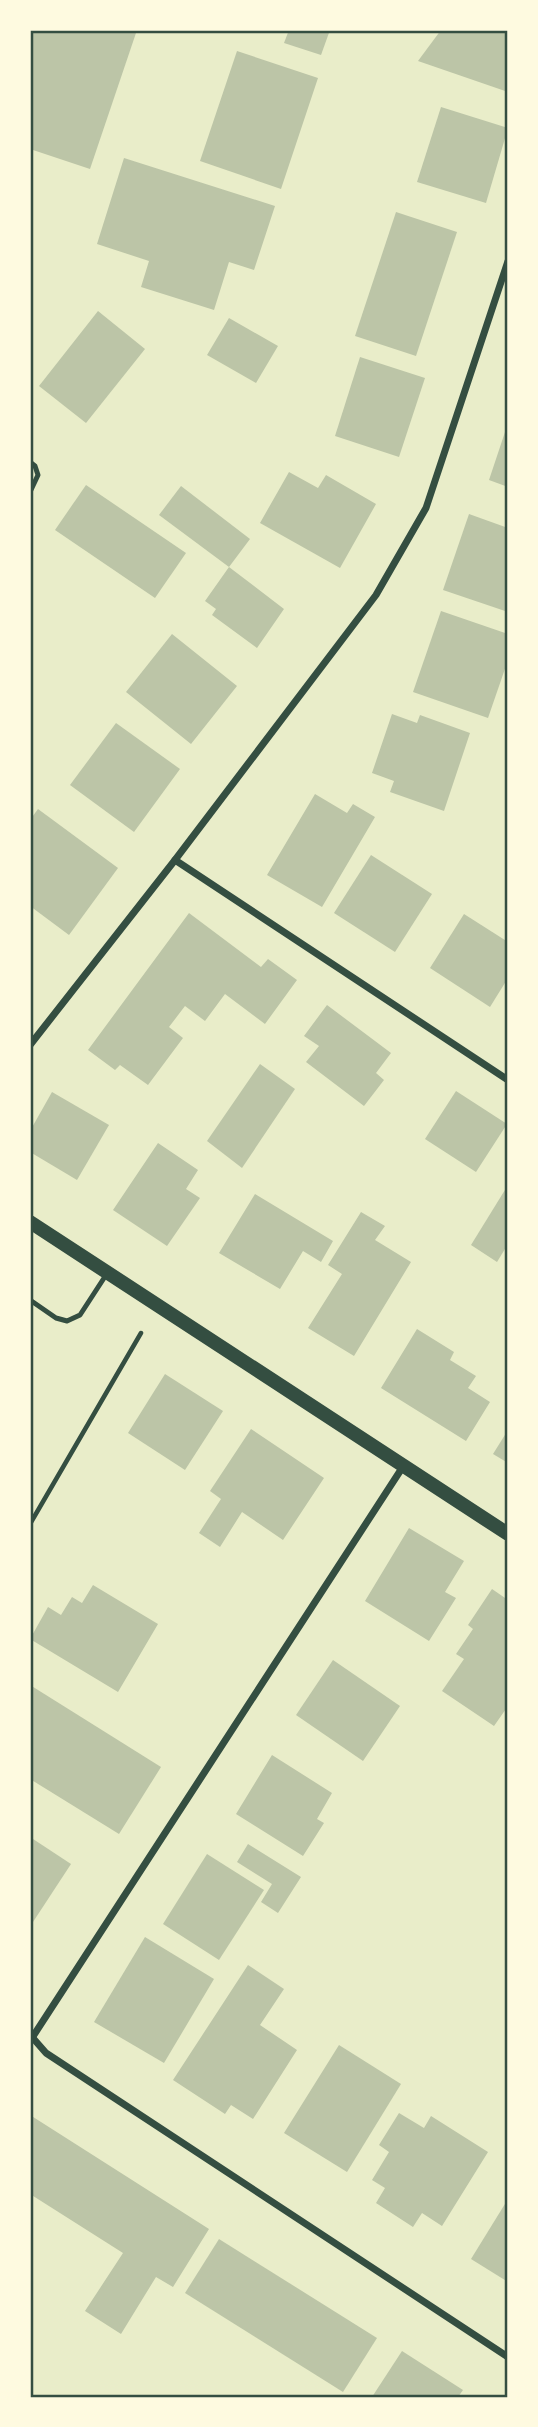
<svg xmlns="http://www.w3.org/2000/svg" width="538" height="2427" font-family="Helvetica,sans-serif">
  <style>
    .building { fill: #bcc5a7 }
    .lines { fill: none; stroke-linecap: round; stroke-linejoin: round }
    .path { stroke: #344e41; stroke-width: 4.5 }
    .service { stroke: #344e41; stroke-width: 5 }
    .minor { stroke: #344e41; stroke-width: 7 }
    .secondary { stroke: #344e41; stroke-width: 14 }
    .neatline { fill: none; stroke: #344e41; stroke-width: 2.5 }
  </style>
  <rect width="100%" height="100%" fill="#e9edc9"/>
  <!-- building -->
  <g class="building">
    <polygon points="30,30 137,30 90,169 30,149"/>
    <polygon points="289,30 330,30 321,55 284,43"/>
    <polygon points="441,30 508,30 508,92 418,61"/>
    <polygon points="237,51 318,78 281,189 200,161"/>
    <polygon points="441,107 508,128 486,203 417,182"/>
    <polygon points="124,158 275,206 254,270 229,262 214,310 141,287 149,261 97,244"/>
    <polygon points="396,212 457,232 416,356 355,336"/>
    <polygon points="98,311 145,349 86,423 39,386"/>
    <polygon points="229,318 278,346 256,383 207,355"/>
    <polygon points="360,357 425,378 399,457 335,436"/>
    <polygon points="508,423 508,487 489,480"/>
    <polygon points="289,472 318,488 326,475 376,504 340,568 260,523"/>
    <polygon points="86,485 186,553 155,598 55,530"/>
    <polygon points="181,486 250,539 229,567 159,515"/>
    <polygon points="469,514 508,528 508,612 443,590"/>
    <polygon points="229,567 284,609 257,648 212,615 216,609 205,601"/>
    <polygon points="441,611 508,634 508,660 488,718 413,692"/>
    <polygon points="172,634 237,686 191,744 126,692"/>
    <polygon points="392,714 417,723 420,715 470,733 444,811 390,792 394,781 372,773"/>
    <polygon points="116,723 180,769 134,832 70,785"/>
    <polygon points="315,794 347,813 353,804 375,817 322,907 267,875"/>
    <polygon points="38,809 118,868 69,935 30,906 30,820"/>
    <polygon points="371,855 432,894 395,952 334,913"/>
    <polygon points="189,913 261,967 268,959 297,980 265,1024 225,994 205,1021 185,1006 169,1027 183,1038 148,1085 120,1065 115,1070 88,1050"/>
    <polygon points="464,914 508,942 508,978 490,1007 430,968"/>
    <polygon points="327,1005 391,1053 376,1073 384,1080 364,1106 306,1062 319,1046 304,1036"/>
    <polygon points="260,1064 295,1089 242,1168 207,1141"/>
    <polygon points="456,1091 507,1124 476,1172 425,1139"/>
    <polygon points="52,1092 109,1125 77,1180 30,1152 30,1131"/>
    <polygon points="158,1143 198,1170 186,1189 200,1198 167,1246 113,1210"/>
    <polygon points="508,1185 508,1244 497,1262 471,1245"/>
    <polygon points="255,1194 333,1241 321,1262 303,1251 280,1289 219,1253"/>
    <polygon points="361,1212 385,1226 375,1240 411,1262 354,1356 308,1328 342,1274 328,1265"/>
    <polygon points="417,1329 454,1352 450,1360 476,1376 468,1388 490,1402 466,1441 381,1388"/>
    <polygon points="165,1374 223,1411 185,1470 128,1433"/>
    <polygon points="251,1429 324,1478 283,1540 242,1512 220,1547 199,1533 221,1499 210,1491"/>
    <polygon points="508,1430 508,1463 493,1454"/>
    <polygon points="409,1528 464,1561 445,1592 456,1598 429,1641 365,1601"/>
    <polygon points="93,1585 158,1624 118,1692 30,1639 48,1607 61,1615 72,1597 82,1603"/>
    <polygon points="492,1589 508,1600 508,1706 494,1726 442,1691 464,1659 456,1654 473,1629 468,1625"/>
    <polygon points="333,1660 400,1706 363,1761 296,1715"/>
    <polygon points="30,1685 161,1767 119,1834 30,1779"/>
    <polygon points="272,1755 332,1793 317,1819 324,1823 303,1856 236,1814"/>
    <polygon points="30,1837 71,1864 33,1922 30,1920"/>
    <polygon points="248,1844 301,1877 278,1913 261,1902 272,1884 237,1862"/>
    <polygon points="207,1854 264,1890 219,1960 163,1924"/>
    <polygon points="145,1937 214,1979 164,2063 94,2022"/>
    <polygon points="248,1965 284,1989 260,2025 297,2050 253,2119 231,2105 225,2114 173,2080"/>
    <polygon points="339,2045 401,2084 347,2172 284,2133"/>
    <polygon points="399,2113 424,2128 431,2116 488,2152 442,2226 422,2213 413,2227 376,2203 385,2188 372,2180 389,2152 379,2145"/>
    <polygon points="30,2115 209,2229 173,2287 156,2277 121,2334 85,2311 123,2253 30,2194"/>
    <polygon points="508,2199 508,2282 471,2259"/>
    <polygon points="219,2239 377,2338 343,2392 185,2293"/>
    <polygon points="402,2351 463,2390 458,2397 372,2397"/>
  </g>
  <g class="lines">
    <!-- path -->
    <polyline class="path" points="30,1524 141,1333"/>
    <!-- service -->
    <g class="service">
      <polyline points="30,462 35,466 38,475 30,492"/>
      <polyline points="30,1300 56,1318 67,1321 80,1315 106,1275"/>
    </g>
    <!-- minor -->
    <g class="minor">
      <polyline points="175,860 508,1080"/>
      <polyline points="30,1045 175,860 376,595 426,508 508,261"/>
      <polyline points="32,2037 46,2053 508,2357"/>
      <polyline points="30,2041 404,1465"/>
    </g>
    <!-- secondary -->
    <polyline class="secondary" points="30,1222 508,1534"/>
  </g>
  <!-- border -->
  <rect width="538" height="2427" fill="none" stroke="#fefae0" stroke-width="63"/>
  <rect x="32" y="32" width="474" height="2364" class="neatline"/>
</svg>
